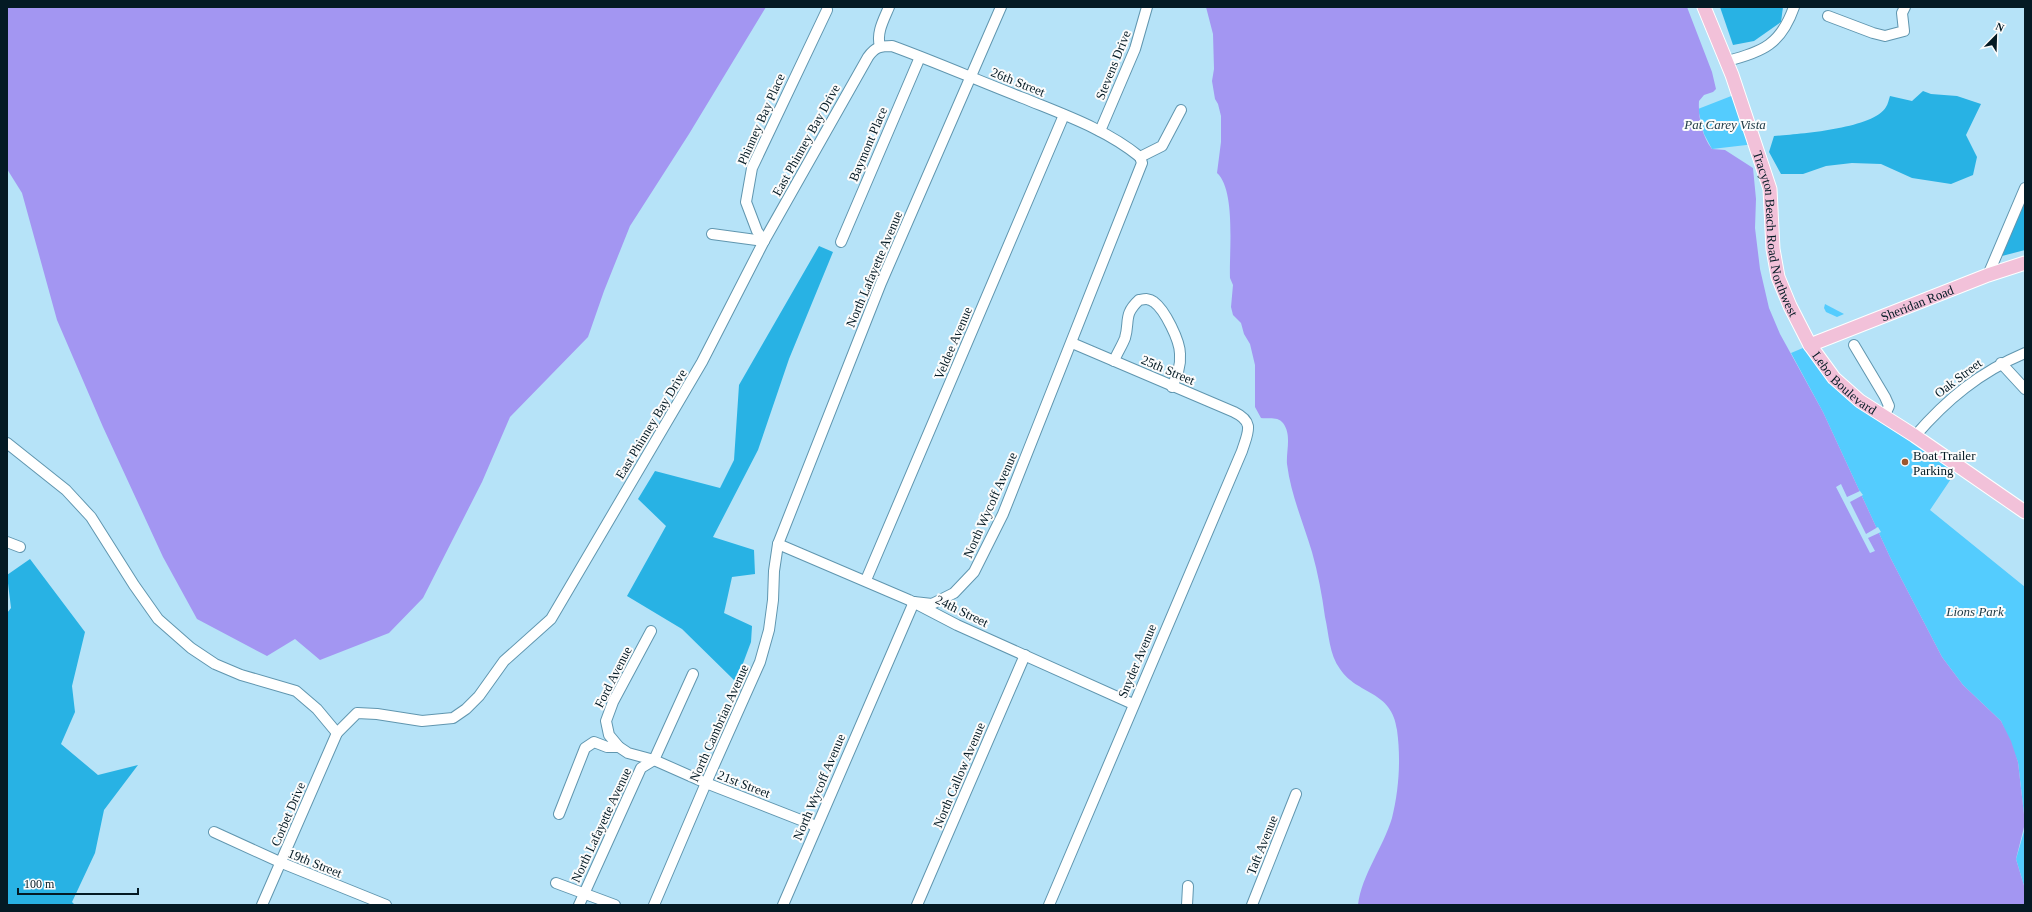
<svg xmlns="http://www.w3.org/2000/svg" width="2032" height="912" font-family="Georgia,serif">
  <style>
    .green { fill: #54ccfe }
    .forest { fill: #28b2e4 }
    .water { fill: #a396f2 }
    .pier { fill: #b6e3f8 }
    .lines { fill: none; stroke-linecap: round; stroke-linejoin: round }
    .minor-casing { stroke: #6096af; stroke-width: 12 }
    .major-casing { stroke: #fff; stroke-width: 15 }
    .minor { stroke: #fff; stroke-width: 10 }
    .major { stroke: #f2c1d9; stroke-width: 13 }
    .poi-dot { fill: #9c562d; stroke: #fcfcfc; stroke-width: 1.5 }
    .labels { text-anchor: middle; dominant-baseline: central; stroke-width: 4; stroke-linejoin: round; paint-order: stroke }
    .street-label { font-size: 13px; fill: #041a24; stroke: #fcfcfc }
    .park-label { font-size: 13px; font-style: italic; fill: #203b47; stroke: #fcfcfc }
    .poi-label { font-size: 13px; fill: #041a24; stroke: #fcfcfc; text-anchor: start }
  </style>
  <rect width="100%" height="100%" fill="#b6e3f8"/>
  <!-- green -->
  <g class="green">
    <polygon points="1739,93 1755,144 1712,149 1704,134 1698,109"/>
    <polygon points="1825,304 1844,314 1837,317 1826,312 1824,308"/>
    <polygon points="1810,345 1827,370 1959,467 1930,510 2025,587 2025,823 2018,762 2001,721 1963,685 1942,657 1890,557 1823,412 1791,353"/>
    <polygon points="2025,828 2025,889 2016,859"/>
  </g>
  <!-- forest -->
  <g class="forest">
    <polygon points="1720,7 1783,7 1781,22 1754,41 1733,45"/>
    <path d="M1923,91l8,3 26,2 24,8 -15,31 11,22 -4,18 -22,9 -39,-6 -31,-14 -29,-1 -26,3 -23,8h-22l-12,-22 5,-16c24,-2 99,-7 112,-29 2,-3 3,-8 4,-11l22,5z"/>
    <polygon points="2025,201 2025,250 2002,256"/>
    <polygon points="819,246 833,252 789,359 758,450 713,537 754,550 755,574 732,577 724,613 752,626 751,642 736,682 682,629 627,596 666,526 638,499 655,471 720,488 734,460 739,385"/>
    <polygon points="30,559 85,632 72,686 75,712 61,744 98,775 138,765 104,810 95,853 72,902 75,905 7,905 7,613 11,608 7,575"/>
  </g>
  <!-- water -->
  <g class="water">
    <polygon points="7,7 766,7 689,134 630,226 604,291 588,337 510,417 482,482 423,598 389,633 320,660 295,639 267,656 197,619 163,557 103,427 57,320 22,193 7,169"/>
    <path d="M1206,7h481l25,65 4,17 -3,3 -9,3 -5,6c-1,15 3,36 13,48l13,1 28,18 3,31 -1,29 5,41 9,39 11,26 43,78 67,145 52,100 21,28 38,36 10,20 7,21 7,61 -9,36 9,30v16h-667c4,-31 25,-57 34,-87 7,-28 9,-59 5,-88 -5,-40 -40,-35 -57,-61 -11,-15 -11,-35 -15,-52 -3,-22 -7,-44 -13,-65 -9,-30 -21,-57 -25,-88 -1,-13 5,-29 -4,-41 -5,-7 -15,-4 -22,-5l-6,-11v-42l-5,-21 -6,-10 -3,-11 -8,-8 -2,-8 2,-22 -3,-7c-1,-26 6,-88 -13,-105l4,-31v-26l-3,-12 -3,-5 -3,-18 2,-12 -1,-35z"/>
  </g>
  <!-- pier -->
  <polygon class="pier" points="1841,484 1847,497 1860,491 1863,495 1850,502 1866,534 1878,527 1881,532 1868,538 1875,551 1870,553 1836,487"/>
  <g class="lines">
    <!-- minor casing -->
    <g class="minor-casing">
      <g id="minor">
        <polyline points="1828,16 1873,33 1885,36 1904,31 1902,13 1905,7"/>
        <path d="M880,46c-4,-13 4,-27 9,-39"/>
        <path d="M1727,61c36,-9 54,-17 67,-54"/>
        <polyline points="1100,131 1135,49 1147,7"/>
        <polyline points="1140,157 1162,146 1181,110"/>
        <polyline points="712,234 764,241"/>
        <polyline points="764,241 757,231 746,202 752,168 827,10"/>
        <polyline points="841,242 920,57"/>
        <polyline points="1988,275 2025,188"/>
        <polyline points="1854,345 1885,397 1889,406 1884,417"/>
        <path d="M1114,361c3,-8 8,-15 11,-23 5,-17 -2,-23 14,-38 6,-1 10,-2 15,2 11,8 26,39 26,52 1,12 -3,22 -8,33"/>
        <polyline points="2001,363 2025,389"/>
        <path d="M1915,436c32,-37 65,-64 110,-83"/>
        <polyline points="7,443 66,490 91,517 134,585 158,619 191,648 215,664 241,675 296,691 317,709 337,733"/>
        <polyline points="7,542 20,547"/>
        <polyline points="778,544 909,600 957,625 1133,704"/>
        <polyline points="866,580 1064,115"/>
        <polyline points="914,602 932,604 954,593 974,572 1003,514 1142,163 1140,157"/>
        <polyline points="651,631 613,702 606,721 609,735 619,747 628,753 654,760 706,783 816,826"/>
        <polyline points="559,814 585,748 594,742 607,747 619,747"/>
        <polyline points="214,832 282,863 386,905"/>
        <polyline points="556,883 615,905"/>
        <path d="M262,905l75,-172 20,-20 20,1 45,7 31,-3 13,-9 13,-13 25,-35 47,-42 151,-257 62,-121 104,-184c7,-10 12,-11 24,-11 44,16 87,35 131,52 39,16 83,31 117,59"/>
        <polyline points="579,905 641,768 654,760 693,674"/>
        <polyline points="654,905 706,783 760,662 769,630 773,600 774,571 778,544 881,283 1001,7"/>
        <polyline points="783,905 914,602"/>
        <polyline points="917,905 1025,655"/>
        <path d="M1049,905l193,-454c6,-19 13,-29 -8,-39l-162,-69"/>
        <polyline points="1187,905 1188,886"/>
        <polyline points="1252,905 1296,794"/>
      </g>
    </g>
    <!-- major casing -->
    <g class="major-casing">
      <g id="major">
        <path id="s1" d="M1704,7l28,68 38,114 3,60 5,28 12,29 20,39 24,33 26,23 55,35 110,76"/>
        <path id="s2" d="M1810,345l178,-70 37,-12"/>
      </g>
    </g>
    <!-- minor -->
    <use href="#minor" class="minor"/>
    <!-- major -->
    <use href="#major" class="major"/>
  </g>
  <!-- markers -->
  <circle class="poi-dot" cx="1905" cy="462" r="4"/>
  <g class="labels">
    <!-- street labels -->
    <g class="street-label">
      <text transform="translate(1113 65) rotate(-68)">Stevens Drive</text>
      <text transform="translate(1018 82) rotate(22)">26th Street</text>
      <text transform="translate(761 119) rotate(-66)">Phinney Bay Place</text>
      <text transform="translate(806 140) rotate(-61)">East Phinney Bay Drive</text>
      <text transform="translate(868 144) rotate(-67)">Baymont Place</text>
      <text stroke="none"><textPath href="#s1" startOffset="239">Tracyton Beach Road Northwest</textPath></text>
      <text transform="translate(874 269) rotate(-67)">North Lafayette Avenue</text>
      <text stroke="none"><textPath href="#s2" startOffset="115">Sheridan Road</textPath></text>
      <text transform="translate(953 343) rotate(-67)">Veldee Avenue</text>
      <text transform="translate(1168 370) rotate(23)">25th Street</text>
      <text transform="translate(1958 378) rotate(-37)">Oak Street</text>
      <text stroke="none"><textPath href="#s1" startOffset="409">Lebo Boulevard</textPath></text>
      <text transform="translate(651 424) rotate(-59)">East Phinney Bay Drive</text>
      <text transform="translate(990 505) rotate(-66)">North Wycoff Avenue</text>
      <text transform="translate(962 611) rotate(26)">24th Street</text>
      <text transform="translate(1137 661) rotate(-67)">Snyder Avenue</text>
      <text transform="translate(613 677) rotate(-63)">Ford Avenue</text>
      <text transform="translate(719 723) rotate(-66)">North Cambrian Avenue</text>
      <text transform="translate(959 775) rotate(-67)">North Callow Avenue</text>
      <text transform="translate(744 784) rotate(21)">21st Street</text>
      <text transform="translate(819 787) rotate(-67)">North Wycoff Avenue</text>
      <text transform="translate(288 814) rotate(-67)">Corbet Drive</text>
      <text transform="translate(601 825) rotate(-65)">North Lafayette Avenue</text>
      <text transform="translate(1262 845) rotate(-68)">Taft Avenue</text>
      <text transform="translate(315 863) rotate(22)">19th Street</text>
    </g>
    <!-- park labels -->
    <g class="park-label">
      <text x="1725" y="124">Pat Carey Vista</text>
      <text x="1975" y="611">Lions Park</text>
    </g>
    <!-- poi labels -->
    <g class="poi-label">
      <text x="1913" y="455">Boat Trailer<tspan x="1913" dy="15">Parking</tspan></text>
    </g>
  </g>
  <!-- border -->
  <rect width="2032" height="912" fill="none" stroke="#041a24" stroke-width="16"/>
  <!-- north arrow -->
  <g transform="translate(1996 36) rotate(23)" stroke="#fcfcfc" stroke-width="3" paint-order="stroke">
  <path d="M0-3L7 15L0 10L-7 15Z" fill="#041a24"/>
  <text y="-6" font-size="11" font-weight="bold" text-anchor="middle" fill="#041a24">N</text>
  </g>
  <!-- scale -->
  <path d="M18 888v6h120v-6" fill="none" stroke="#041a24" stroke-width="2"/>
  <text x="24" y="888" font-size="12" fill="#041a24" stroke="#fcfcfc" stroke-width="3" paint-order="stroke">100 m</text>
</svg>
